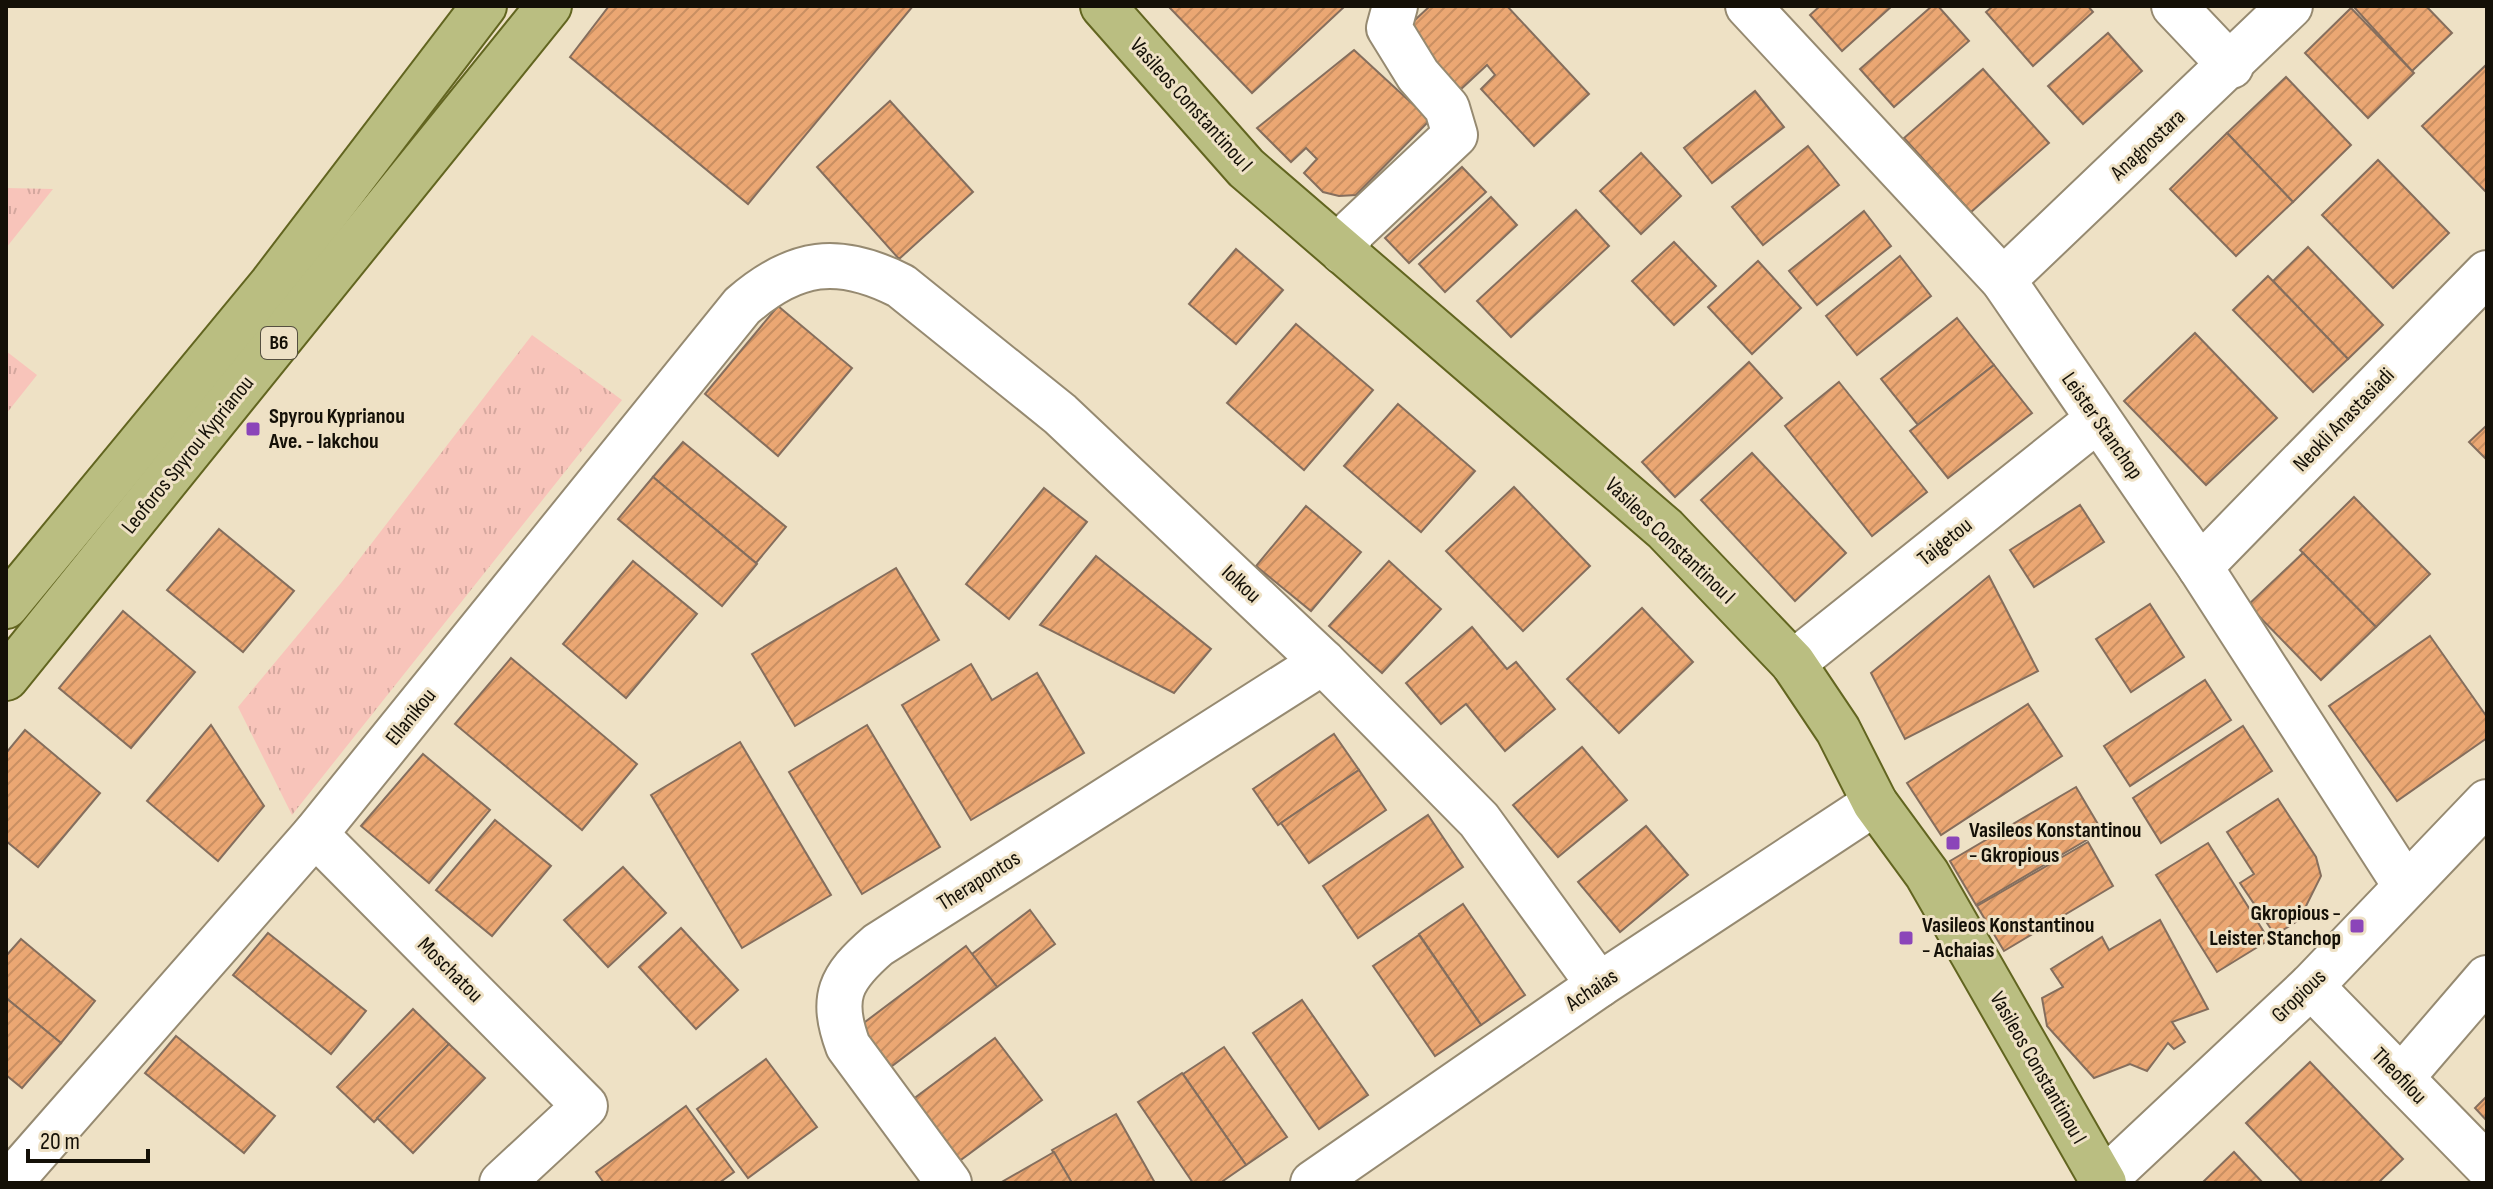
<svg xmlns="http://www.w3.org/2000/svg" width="2493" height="1189" font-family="'Sofia Sans Condensed',sans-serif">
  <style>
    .grass { fill: url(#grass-tufts) }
    .building { fill: url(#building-hatch); stroke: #856e5d; stroke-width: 2 }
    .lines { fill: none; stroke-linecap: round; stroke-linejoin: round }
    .minor-casing { stroke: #968a71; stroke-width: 48 }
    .major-casing { stroke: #626520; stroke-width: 48 }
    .minor { stroke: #fff; stroke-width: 44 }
    .major { stroke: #babe81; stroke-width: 44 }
    .poi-dot { fill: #8b45b9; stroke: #eee1c5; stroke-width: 3 }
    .labels { text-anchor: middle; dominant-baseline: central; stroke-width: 6; stroke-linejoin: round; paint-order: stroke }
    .shield { fill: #eee1c5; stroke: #554f40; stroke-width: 2 }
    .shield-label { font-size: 20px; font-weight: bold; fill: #141007 }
    .street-label { font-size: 22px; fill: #141007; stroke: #eee1c5 }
    .poi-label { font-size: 22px; font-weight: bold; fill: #141007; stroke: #eee1c5; text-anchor: start }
  </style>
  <defs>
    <pattern id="grass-tufts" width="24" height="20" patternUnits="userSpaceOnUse" patternTransform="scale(2)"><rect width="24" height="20" fill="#f8c4ba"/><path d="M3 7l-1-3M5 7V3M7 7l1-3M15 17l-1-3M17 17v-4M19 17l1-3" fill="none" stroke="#d4a79e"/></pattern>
    <pattern id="building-hatch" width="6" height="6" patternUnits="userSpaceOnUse" patternTransform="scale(2)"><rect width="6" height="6" fill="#eba773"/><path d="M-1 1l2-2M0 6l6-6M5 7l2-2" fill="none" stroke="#c98f62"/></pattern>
  </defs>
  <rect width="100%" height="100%" fill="#eee1c5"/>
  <!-- grass -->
  <g class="grass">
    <polygon points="6,188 53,189 6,248"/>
    <polygon points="532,335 622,400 292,815 238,707 341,583"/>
    <polygon points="6,351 37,375 6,414"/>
  </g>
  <!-- building -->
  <g class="building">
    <polygon points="609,6 913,6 748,204 570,57"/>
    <polygon points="1168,6 1345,6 1252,93"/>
    <polygon points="1430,6 1507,6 1589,94 1534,146 1481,89 1495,75 1487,65 1460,90 1404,30"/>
    <polygon points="1820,6 1892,6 1842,51 1810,15"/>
    <polygon points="1932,6 1938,6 1969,41 1894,107 1860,69"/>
    <polygon points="1993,6 2088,6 2093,12 2033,66 1986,12"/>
    <polygon points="2353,6 2426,6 2452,33 2412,71"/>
    <polygon points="2351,8 2414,73 2368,118 2305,53"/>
    <polygon points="2108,33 2142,71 2083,124 2048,86"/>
    <polygon points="1354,50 1430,120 1356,195 1339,196 1323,192 1304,173 1317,159 1306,148 1291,162 1257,128"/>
    <polygon points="2486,65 2487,66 2487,193 2422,126"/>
    <polygon points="1983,69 2049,143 1971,212 1904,138"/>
    <polygon points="2286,77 2351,145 2293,202 2227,133"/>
    <polygon points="1755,91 1784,127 1712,183 1684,148"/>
    <polygon points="890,101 973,192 899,259 817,167"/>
    <polygon points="2227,133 2293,202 2236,256 2170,189"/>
    <polygon points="1808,146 1839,185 1763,245 1732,207"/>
    <polygon points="1641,153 1681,196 1641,234 1600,191"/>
    <polygon points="2378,160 2449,233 2393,288 2322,215"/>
    <polygon points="1462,167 1486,192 1409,263 1385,238"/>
    <polygon points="1491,197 1517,225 1445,292 1419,264"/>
    <polygon points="1576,210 1609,246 1511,337 1477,301"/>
    <polygon points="1864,211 1891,246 1817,305 1789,271"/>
    <polygon points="1674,242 1716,286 1674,325 1632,281"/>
    <polygon points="2308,247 2383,325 2348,359 2273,281"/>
    <polygon points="1236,249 1283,290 1236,344 1189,304"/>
    <polygon points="1900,256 1931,296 1857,355 1826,316"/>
    <polygon points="1758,261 1801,308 1752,354 1708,307"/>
    <polygon points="2268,276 2348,359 2313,392 2233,310"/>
    <polygon points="778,306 852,368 778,456 705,394"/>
    <polygon points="1957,318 1994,365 1918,425 1881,379"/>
    <polygon points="1296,324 1373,390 1304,470 1227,403"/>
    <polygon points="2195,333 2277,418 2206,485 2124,401"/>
    <polygon points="1749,362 1782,398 1675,497 1642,462"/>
    <polygon points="1994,365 2032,413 1948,478 1910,431"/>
    <polygon points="1839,382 1927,492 1872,536 1785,426"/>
    <polygon points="1398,404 1475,471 1421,532 1344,466"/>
    <polygon points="2487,425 2487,460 2469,442"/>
    <polygon points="683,442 786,527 756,563 653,477"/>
    <polygon points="1752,453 1846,553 1795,601 1701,500"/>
    <polygon points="653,477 757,564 722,606 618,519"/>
    <polygon points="1514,487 1590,566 1523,631 1446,551"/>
    <polygon points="1044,488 1087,522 1009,619 966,584"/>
    <polygon points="2354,497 2430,574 2376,627 2300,550"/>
    <polygon points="2080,505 2104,542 2034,587 2010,550"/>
    <polygon points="1306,506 1361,552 1311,611 1256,566"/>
    <polygon points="219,529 294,591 243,652 167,590"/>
    <polygon points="2303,553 2376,627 2321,680 2248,605"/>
    <polygon points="1096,556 1211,649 1174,693 1040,625"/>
    <polygon points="633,561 697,614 626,698 563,644"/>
    <polygon points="1389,561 1441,609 1382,673 1329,626"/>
    <polygon points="896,568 939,640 795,726 752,654"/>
    <polygon points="1989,576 2038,671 1905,739 1871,673"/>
    <polygon points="2150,604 2184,657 2131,692 2096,639"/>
    <polygon points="1642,608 1693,662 1619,733 1567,679"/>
    <polygon points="123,611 195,672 131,748 59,688"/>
    <polygon points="1472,627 1507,669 1516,662 1555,709 1505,751 1466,704 1441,724 1406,683"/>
    <polygon points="2430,636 2487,717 2487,738 2397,801 2329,706"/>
    <polygon points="511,658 637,764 582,830 455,724"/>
    <polygon points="971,664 992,700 1037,673 1084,753 971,820 902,705"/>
    <polygon points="2205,680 2231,720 2130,786 2104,746"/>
    <polygon points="2028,704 2062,756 1941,835 1907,783"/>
    <polygon points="211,725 264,806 218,861 147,801"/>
    <polygon points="867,725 940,847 862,894 789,772"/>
    <polygon points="2243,726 2272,771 2161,843 2133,798"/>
    <polygon points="25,730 100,793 38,867 6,841 6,753"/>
    <polygon points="1334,734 1359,770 1278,825 1253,789"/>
    <polygon points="740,742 831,895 742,948 651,795"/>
    <polygon points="1582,747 1627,800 1558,857 1513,805"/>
    <polygon points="423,754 490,810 429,883 361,826"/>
    <polygon points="1359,770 1386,810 1309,863 1281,823"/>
    <polygon points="2076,787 2102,831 1976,905 1950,861"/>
    <polygon points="2278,799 2316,857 2321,876 2299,920 2275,935 2240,883 2254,874 2227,832"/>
    <polygon points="1428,815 1463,867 1358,938 1323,886"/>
    <polygon points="495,820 551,866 492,936 436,890"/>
    <polygon points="1646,826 1688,875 1620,932 1578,882"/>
    <polygon points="2088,842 2113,886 2004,951 1977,906"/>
    <polygon points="2208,843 2269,940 2217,972 2156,875"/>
    <polygon points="623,867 666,913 608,967 564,920"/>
    <polygon points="1463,904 1525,995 1481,1025 1419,934"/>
    <polygon points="1030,910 1055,944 997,987 972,954"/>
    <polygon points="2160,920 2208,1009 2172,1022 2185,1042 2174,1049 2168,1043 2147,1071 2130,1064 2094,1078 2047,1026 2042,998 2063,987 2051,969 2102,937 2109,950"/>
    <polygon points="681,928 738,990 696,1029 639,967"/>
    <polygon points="268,933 366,1011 331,1054 233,975"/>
    <polygon points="1419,935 1481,1025 1435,1056 1373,966"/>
    <polygon points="21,939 95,1001 61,1043 6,998 6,956"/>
    <polygon points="966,946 997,987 888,1069 857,1028"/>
    <polygon points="6,998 61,1043 22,1088 6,1075"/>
    <polygon points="1302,1000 1368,1095 1319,1129 1253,1033"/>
    <polygon points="413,1009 449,1044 374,1122 337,1087"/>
    <polygon points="176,1036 275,1116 244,1153 145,1073"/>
    <polygon points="995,1038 1042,1100 958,1162 912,1100"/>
    <polygon points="449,1044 485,1078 413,1153 377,1118"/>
    <polygon points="1224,1047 1287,1137 1246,1165 1183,1074"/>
    <polygon points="766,1059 817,1127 748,1178 697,1109"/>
    <polygon points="2310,1062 2403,1159 2378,1183 2303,1183 2246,1123"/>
    <polygon points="1182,1073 1246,1165 1220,1183 1193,1183 1138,1102"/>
    <polygon points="2487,1096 2487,1121 2475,1108"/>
    <polygon points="686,1106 734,1172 719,1183 604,1183 596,1172"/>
    <polygon points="1116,1114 1155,1183 1072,1183 1052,1150"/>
    <polygon points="1054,1152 1072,1183 1000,1183"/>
    <polygon points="2234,1152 2263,1183 2202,1183"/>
  </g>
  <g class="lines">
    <!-- minor casing -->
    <g class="minor-casing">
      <g id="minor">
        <polyline points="1748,6 2003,280 2200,567 2405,885"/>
        <polyline points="2174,6 2231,66"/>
        <polyline points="1343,252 1353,231 1455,135 1447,108 1418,75 1389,28 1395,6"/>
        <polyline points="2003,280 2290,6"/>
        <polyline points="2200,567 2487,273"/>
        <polyline points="1793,663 2097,420"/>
        <polyline points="315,834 585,1106 502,1183"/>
        <polyline points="2311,986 2487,1166"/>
        <polyline points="2401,1078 2487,978"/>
        <polyline points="2103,1181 2311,986 2487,802"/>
        <path d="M9,1183l306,-349 427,-528c53,-46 96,-52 159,-20l159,128 263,248 156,158 120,165"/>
        <path d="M949,1183l-101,-137c-18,-49 -8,-68 30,-101l445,-283"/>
        <polyline points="1313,1183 1599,985 1875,803"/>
      </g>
    </g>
    <!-- major casing -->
    <g class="major-casing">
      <g id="major">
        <polyline points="1103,6 1246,168 1665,529 1793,663 1838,730 1875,803 1927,874 2104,1183"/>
        <polyline points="6,606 271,285 484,6"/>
        <polyline points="6,678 549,6"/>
      </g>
    </g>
    <!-- minor -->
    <use href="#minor" class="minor"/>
    <!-- major -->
    <use href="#major" class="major"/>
  </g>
  <!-- markers -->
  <g class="poi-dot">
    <rect x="245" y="421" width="16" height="16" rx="4"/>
    <rect x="1945" y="835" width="16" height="16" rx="4"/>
    <rect x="2349" y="918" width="16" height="16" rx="4"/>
    <rect x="1898" y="930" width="16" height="16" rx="4"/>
  </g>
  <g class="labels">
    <!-- shield labels -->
    <rect class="shield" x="261" y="327" width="36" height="32" rx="6"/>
    <g class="shield-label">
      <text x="279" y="343">B6</text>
    </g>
    <!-- street labels -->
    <g class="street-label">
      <text transform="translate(1191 105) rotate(48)">Vasileos Constantinou I</text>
      <text transform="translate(2148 145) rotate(-43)">Anagnostara</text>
      <text transform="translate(2344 420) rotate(-46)">Neokli Anastasiadi</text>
      <text transform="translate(2102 426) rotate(55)">Leister Stanchop</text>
      <text transform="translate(188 455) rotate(-51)">Leoforos Spyrou Kyprianou</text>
      <text transform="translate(1670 541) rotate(44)">Vasileos Constantinou I</text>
      <text transform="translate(1945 542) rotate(-39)">Taigetou</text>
      <text transform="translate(1241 584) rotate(43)">Iolkou</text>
      <text transform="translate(411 717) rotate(-51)">Ellanikou</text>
      <text transform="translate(979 881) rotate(-32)">Therapontos</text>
      <text transform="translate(450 970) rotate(45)">Moschatou</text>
      <text transform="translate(1592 990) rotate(-34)">Achaias</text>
      <text transform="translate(2299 996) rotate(-44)">Gropious</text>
      <text transform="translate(2038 1068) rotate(60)">Vasileos Constantinou I</text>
      <text transform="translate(2399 1076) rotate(46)">Theofilou</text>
    </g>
    <!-- poi labels -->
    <g class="poi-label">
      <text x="269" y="416">Spyrou Kyprianou<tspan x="269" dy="25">Ave. - Iakchou</tspan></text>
      <text x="1969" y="830">Vasileos Konstantinou<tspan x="1969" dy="25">- Gkropious</tspan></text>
      <text x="2341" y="913" text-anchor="end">Gkropious -<tspan x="2341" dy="25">Leister Stanchop</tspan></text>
      <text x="1922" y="925">Vasileos Konstantinou<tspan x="1922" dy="25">- Achaias</tspan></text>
    </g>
  </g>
  <!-- border -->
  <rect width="2493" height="1189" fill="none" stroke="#141007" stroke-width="16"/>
  <!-- scale -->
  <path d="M28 1149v12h120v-12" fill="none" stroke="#141007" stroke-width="4"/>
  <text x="40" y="1149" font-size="24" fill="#141007" stroke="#eee1c5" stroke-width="6" paint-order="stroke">20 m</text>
</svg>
